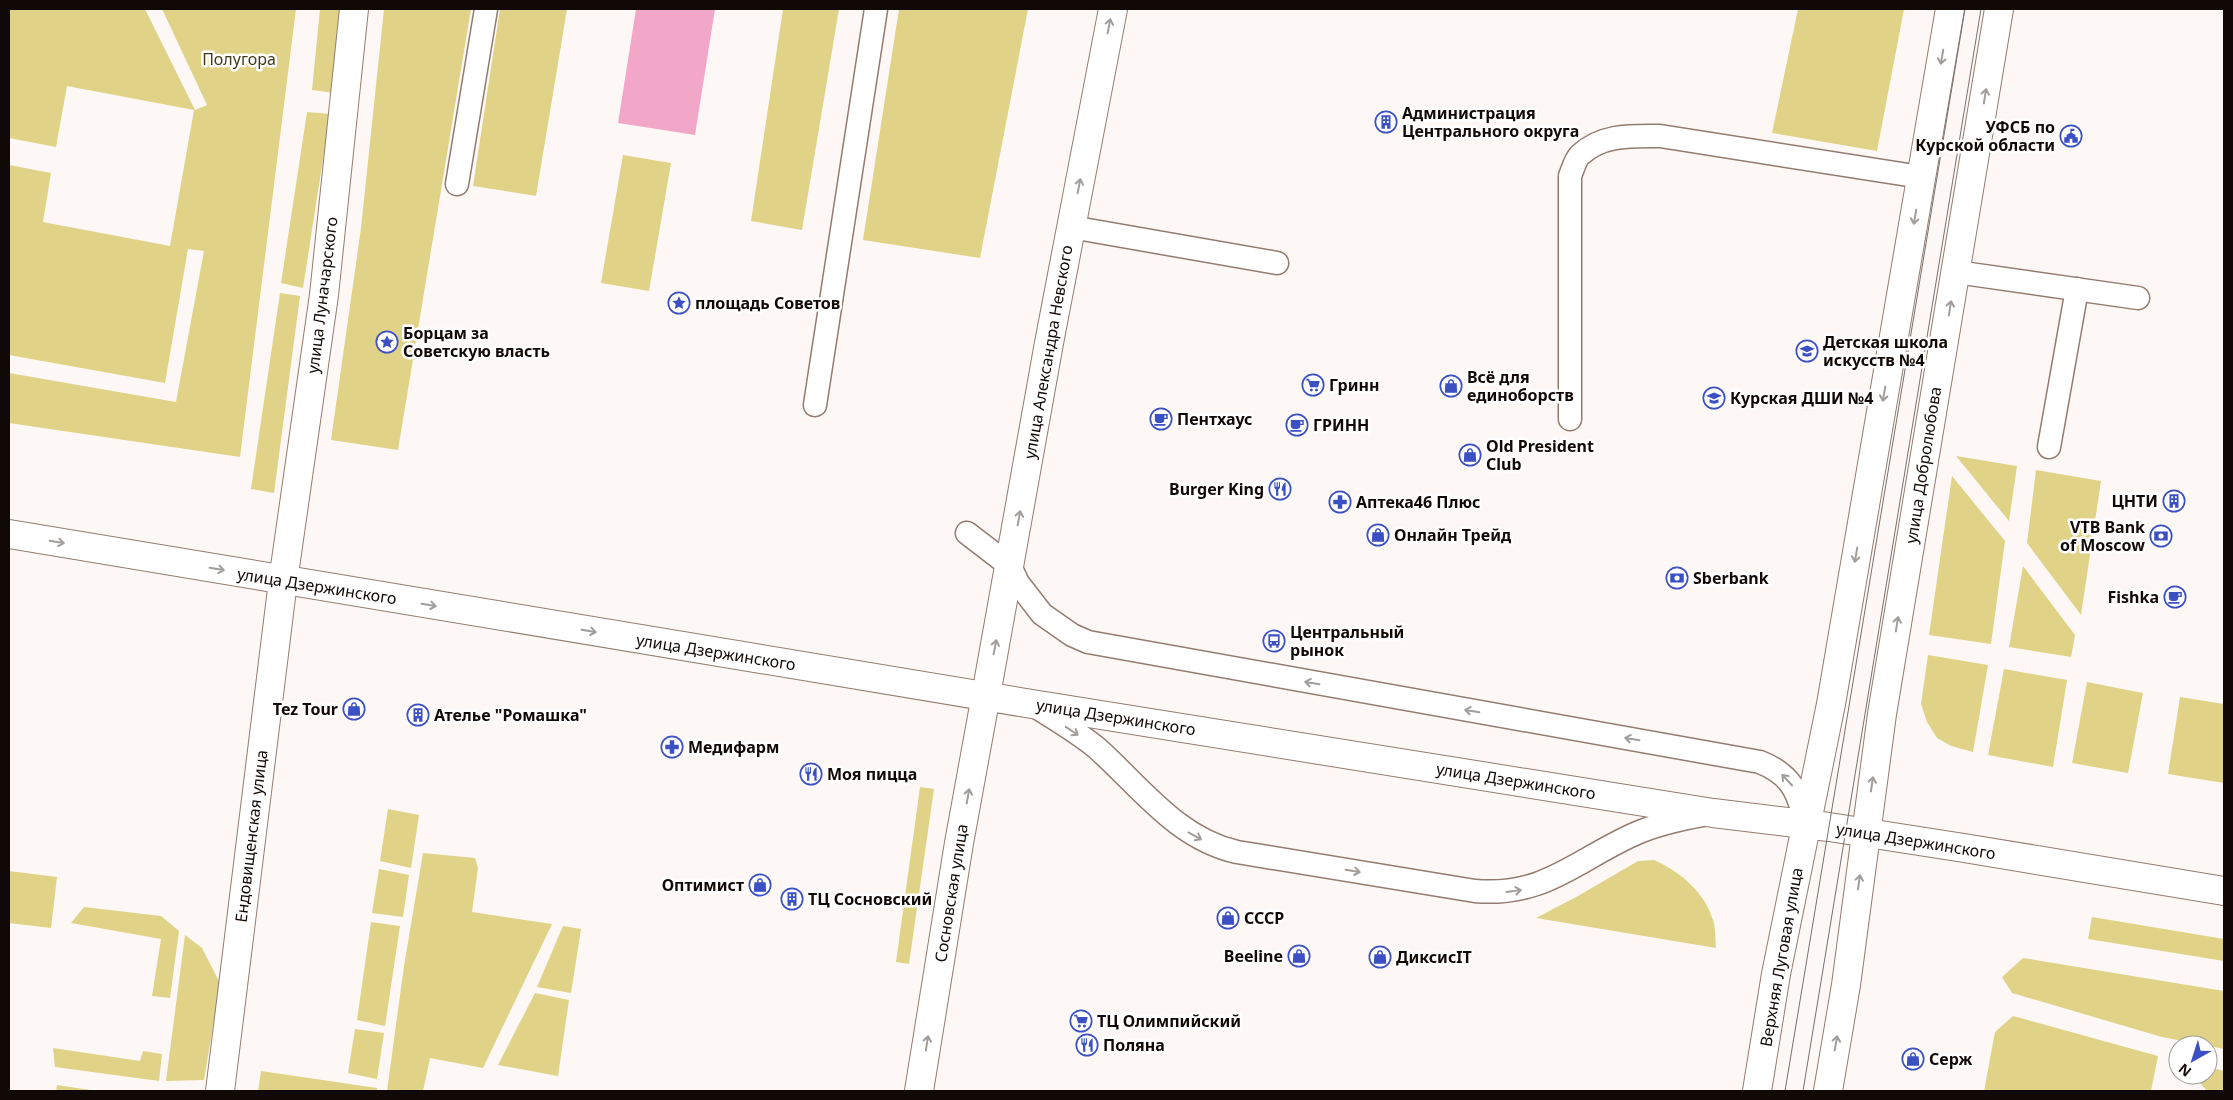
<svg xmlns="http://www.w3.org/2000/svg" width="2233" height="1100" font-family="'Noto Sans',sans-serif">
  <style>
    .green { fill: #e0d387 }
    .water { fill: #f3a7c8 }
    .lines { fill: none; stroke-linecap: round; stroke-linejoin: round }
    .lane-casing { stroke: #947b70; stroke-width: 25 }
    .street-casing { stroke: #947b70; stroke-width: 30 }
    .secondary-casing { stroke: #947b70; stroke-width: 30 }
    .primary-casing { stroke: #947b70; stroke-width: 30 }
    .lane { stroke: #fff; stroke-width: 22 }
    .street { stroke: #fff; stroke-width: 28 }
    .secondary { stroke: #fff; stroke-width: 28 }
    .primary { stroke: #fff; stroke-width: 28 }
    .tram { stroke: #77716e; stroke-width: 1 }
    .oneway { stroke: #a09d9b }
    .labels { text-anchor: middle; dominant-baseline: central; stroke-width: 5; stroke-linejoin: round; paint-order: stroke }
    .park-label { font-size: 16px; fill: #403a18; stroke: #fff }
    .poi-label { font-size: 16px; font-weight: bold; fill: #110906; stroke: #fff; text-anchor: start }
    .street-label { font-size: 16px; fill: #110906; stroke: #fff }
  </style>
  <rect width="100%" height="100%" fill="#fdf8f5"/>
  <!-- green -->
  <g class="green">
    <polygon points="9,9 145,9 195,110 207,105 162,9 296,9 240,457 9,423 9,373 176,402 204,251 188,249 165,383 9,355 9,165 51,173 43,222 170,246 194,110 67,86 56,147 9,138"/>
    <polygon points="320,9 345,9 334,93 312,90"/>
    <polygon points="384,9 471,9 398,450 331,440 361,228"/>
    <polygon points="500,9 567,9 536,196 473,186"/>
    <polygon points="783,9 839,9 802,230 751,221"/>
    <polygon points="899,9 1028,9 980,258 863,240"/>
    <polygon points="1798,9 1904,9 1877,151 1772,133"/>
    <polygon points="307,112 330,114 303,288 281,283"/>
    <polygon points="623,155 671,163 649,291 601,283"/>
    <polygon points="280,293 300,296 274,493 251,489"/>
    <polygon points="1956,456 2017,466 2009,521"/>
    <polygon points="2036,470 2101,481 2081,615 2027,543"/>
    <polygon points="1952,476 2005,541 1991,644 1929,635"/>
    <polygon points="2023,566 2075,635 2071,657 2009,647"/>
    <polygon points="1928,655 1988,665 1973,752 1951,746 1937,738 1927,722 1921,704"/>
    <polygon points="2004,669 2067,680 2053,767 1988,755"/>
    <polygon points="2087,682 2143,693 2128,773 2072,763"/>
    <polygon points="2180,697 2224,704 2224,783 2168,774"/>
    <polygon points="920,787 934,789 909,964 896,962"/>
    <polygon points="388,809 419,815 411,868 380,861"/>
    <polygon points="423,853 475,858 478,868 472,912 552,924 483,1068 430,1058 423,1091 387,1091 404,966"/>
    <path d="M1654,860c26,12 50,31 59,60 3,8 2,19 3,28l-180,-30 42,-22 60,-35z"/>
    <polygon points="379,869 409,875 403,917 372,913"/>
    <polygon points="9,871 57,877 51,928 9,923"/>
    <polygon points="84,907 161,916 179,931 170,998 152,996 161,939 71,923"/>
    <polygon points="2092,917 2224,939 2224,961 2088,939"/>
    <polygon points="371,922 400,926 385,1026 357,1020"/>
    <polygon points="563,926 581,929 571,993 537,987"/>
    <polygon points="185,935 202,948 220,983 204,1080 166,1081"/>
    <polygon points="2023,958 2224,991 2224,1049 2162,1037 2012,993 2002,977"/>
    <polygon points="535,993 569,1000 558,1076 498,1065"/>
    <polygon points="2013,1016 2158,1056 2151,1091 1984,1091 1995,1032"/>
    <polygon points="355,1029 384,1033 377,1079 348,1073"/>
    <polygon points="53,1048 140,1061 143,1051 162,1054 159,1081 55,1067"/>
    <polygon points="2208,1067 2224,1071 2224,1091 2207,1091 2193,1075 2208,1075"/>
    <polygon points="261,1071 377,1088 377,1091 258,1091"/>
    <polygon points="57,1085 97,1091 56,1091"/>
  </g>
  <!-- water -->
  <polygon class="water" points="636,9 715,9 695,135 618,123"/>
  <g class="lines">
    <!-- lane casing -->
    <g class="lane-casing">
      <g id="lane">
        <polyline points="457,184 486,9"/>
        <polyline points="1071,227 1277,263"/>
        <polyline points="1956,272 2138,298"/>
        <polyline points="815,405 876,9"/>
        <path d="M1570,419v-243c3,-7 5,-16 10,-21 22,-21 52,-19 80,-19l261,41"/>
        <polyline points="2049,447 2077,289"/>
        <path d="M967,533l43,33 8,17 24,31 30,21 16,7 672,120c32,13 38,30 46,62"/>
        <path d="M1035,706c21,14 44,27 63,43 43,39 80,90 139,103l238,39c71,6 102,-32 162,-58 21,-9 44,-14 66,-18"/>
      </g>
    </g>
    <!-- street casing -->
    <g class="street-casing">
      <g id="street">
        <polyline points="220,1091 283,581 324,295 354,9"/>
        <polyline points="919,1091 959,843 986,695"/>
      </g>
    </g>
    <!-- secondary casing -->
    <g class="secondary-casing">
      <g id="secondary">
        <polyline points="1757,1091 1776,974 1831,704 1950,9"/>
        <polyline points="1828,1091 1846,985 1882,714 1999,9"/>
      </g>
    </g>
    <!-- primary casing -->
    <g class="primary-casing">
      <g id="primary">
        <polyline points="9,534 1032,704 1713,813 1829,827 1964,848 2224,891"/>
        <polyline points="986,695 1049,343 1113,9"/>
      </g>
    </g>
    <!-- lane -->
    <use href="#lane" class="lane"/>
    <!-- street -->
    <use href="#street" class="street"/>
    <!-- secondary -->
    <use href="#secondary" class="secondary"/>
    <!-- primary -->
    <use href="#primary" class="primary"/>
    <!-- tram -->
    <g class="tram">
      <polyline points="1785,1091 1965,9"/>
      <polyline points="1803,1091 1981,9"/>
    </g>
  </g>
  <!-- one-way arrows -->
  <defs><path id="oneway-shaft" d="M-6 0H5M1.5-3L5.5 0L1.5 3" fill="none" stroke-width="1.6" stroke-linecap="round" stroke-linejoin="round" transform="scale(1.25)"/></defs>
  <g class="oneway">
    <use href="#oneway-shaft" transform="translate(1109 26) rotate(-79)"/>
    <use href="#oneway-shaft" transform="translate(1942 57) rotate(100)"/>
    <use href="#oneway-shaft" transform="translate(1985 96) rotate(-81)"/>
    <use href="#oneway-shaft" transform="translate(1079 186) rotate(-79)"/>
    <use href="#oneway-shaft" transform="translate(1915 217) rotate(100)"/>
    <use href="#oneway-shaft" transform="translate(1950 308) rotate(-81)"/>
    <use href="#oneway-shaft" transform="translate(1884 394) rotate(100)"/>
    <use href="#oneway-shaft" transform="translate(1019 518) rotate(-80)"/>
    <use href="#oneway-shaft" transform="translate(57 542) rotate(10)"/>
    <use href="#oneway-shaft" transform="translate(1856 555) rotate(100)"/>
    <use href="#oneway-shaft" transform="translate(217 569) rotate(10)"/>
    <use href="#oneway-shaft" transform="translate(429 605) rotate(9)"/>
    <use href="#oneway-shaft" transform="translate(1897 624) rotate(-81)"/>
    <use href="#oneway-shaft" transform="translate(589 631) rotate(9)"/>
    <use href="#oneway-shaft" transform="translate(995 647) rotate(-79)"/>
    <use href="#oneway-shaft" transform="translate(1312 683) rotate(-170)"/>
    <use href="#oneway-shaft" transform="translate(1472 711) rotate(-170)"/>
    <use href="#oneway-shaft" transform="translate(1072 731) rotate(34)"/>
    <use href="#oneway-shaft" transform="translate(1632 739) rotate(-170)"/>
    <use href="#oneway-shaft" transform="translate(1787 780) rotate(-133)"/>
    <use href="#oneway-shaft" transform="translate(1872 784) rotate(-82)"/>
    <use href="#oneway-shaft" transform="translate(968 796) rotate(-80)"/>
    <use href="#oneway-shaft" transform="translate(1195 836) rotate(29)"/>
    <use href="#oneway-shaft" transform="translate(1353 871) rotate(9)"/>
    <use href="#oneway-shaft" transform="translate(1859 882) rotate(-82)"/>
    <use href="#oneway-shaft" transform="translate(1514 891) rotate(-8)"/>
    <use href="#oneway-shaft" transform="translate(927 1043) rotate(-81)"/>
    <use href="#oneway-shaft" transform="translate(1836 1043) rotate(-80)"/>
  </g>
  <!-- icons -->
  <defs>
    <g id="building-ring" transform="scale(1.125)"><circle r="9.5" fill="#fff" stroke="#3b50c3" stroke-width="1.5"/><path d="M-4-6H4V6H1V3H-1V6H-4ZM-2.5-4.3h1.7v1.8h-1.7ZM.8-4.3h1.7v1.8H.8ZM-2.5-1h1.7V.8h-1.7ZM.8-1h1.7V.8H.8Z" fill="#3b50c3"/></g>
    <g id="civic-ring" transform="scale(1.125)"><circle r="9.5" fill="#fff" stroke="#3b50c3" stroke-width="1.5"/><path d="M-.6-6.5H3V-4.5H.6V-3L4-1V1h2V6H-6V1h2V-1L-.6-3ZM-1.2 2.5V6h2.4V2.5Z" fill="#3b50c3"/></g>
    <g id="sight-ring" transform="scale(1.125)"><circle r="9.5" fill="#fff" stroke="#3b50c3" stroke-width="1.5"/><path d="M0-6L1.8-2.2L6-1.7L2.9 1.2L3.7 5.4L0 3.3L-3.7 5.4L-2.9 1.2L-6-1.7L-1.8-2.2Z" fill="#3b50c3"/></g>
    <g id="school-ring" transform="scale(1.125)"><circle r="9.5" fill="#fff" stroke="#3b50c3" stroke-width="1.5"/><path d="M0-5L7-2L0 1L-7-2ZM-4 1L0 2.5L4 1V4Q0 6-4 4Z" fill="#3b50c3"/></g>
    <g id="supermarket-ring" transform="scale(1.125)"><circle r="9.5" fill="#fff" stroke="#3b50c3" stroke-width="1.5"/><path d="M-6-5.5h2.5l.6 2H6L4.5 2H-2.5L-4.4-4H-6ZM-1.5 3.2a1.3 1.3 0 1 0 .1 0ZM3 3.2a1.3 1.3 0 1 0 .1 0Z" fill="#3b50c3"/></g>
    <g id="shop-ring" transform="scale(1.125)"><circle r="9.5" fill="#fff" stroke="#3b50c3" stroke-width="1.5"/><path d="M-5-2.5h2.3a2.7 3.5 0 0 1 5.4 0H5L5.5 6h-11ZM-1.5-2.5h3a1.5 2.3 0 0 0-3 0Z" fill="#3b50c3"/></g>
    <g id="cafe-ring" transform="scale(1.125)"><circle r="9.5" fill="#fff" stroke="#3b50c3" stroke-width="1.5"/><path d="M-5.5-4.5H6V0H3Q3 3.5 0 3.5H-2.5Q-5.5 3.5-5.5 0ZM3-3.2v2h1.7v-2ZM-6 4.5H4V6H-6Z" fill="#3b50c3"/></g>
    <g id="restaurant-ring" transform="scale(1.125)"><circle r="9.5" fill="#fff" stroke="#3b50c3" stroke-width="1.5"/><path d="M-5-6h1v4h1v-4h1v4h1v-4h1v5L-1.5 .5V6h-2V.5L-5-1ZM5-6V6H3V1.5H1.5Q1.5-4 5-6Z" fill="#3b50c3"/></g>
    <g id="pharmacy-ring" transform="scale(1.125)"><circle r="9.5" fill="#fff" stroke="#3b50c3" stroke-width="1.5"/><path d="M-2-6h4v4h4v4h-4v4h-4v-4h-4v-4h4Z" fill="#3b50c3"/></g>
    <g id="bank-ring" transform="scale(1.125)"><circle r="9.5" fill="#fff" stroke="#3b50c3" stroke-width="1.5"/><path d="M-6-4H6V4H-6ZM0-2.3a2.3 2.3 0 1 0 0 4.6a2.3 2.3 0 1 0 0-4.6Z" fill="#3b50c3"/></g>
    <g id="bus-ring" transform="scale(1.125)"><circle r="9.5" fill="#fff" stroke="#3b50c3" stroke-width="1.5"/><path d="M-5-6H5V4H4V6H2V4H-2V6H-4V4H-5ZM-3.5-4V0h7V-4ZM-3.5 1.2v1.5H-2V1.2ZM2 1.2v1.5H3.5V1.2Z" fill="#3b50c3"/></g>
  </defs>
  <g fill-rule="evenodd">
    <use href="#building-ring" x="1386" y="122"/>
    <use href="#civic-ring" x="2071" y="136"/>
    <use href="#sight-ring" x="679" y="303"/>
    <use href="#sight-ring" x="387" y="342"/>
    <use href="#school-ring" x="1807" y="351"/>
    <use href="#supermarket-ring" x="1313" y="385"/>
    <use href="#shop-ring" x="1451" y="386"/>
    <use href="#school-ring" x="1714" y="398"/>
    <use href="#cafe-ring" x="1161" y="419"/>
    <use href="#cafe-ring" x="1297" y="425"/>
    <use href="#shop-ring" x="1470" y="455"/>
    <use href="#restaurant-ring" x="1280" y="489"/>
    <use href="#building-ring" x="2174" y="501"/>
    <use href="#pharmacy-ring" x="1340" y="502"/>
    <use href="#shop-ring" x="1378" y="535"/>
    <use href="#bank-ring" x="2161" y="536"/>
    <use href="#bank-ring" x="1677" y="578"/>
    <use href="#cafe-ring" x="2175" y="597"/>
    <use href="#bus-ring" x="1274" y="641"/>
    <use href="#shop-ring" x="354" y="709"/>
    <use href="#building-ring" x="418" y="715"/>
    <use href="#pharmacy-ring" x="672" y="747"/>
    <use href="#restaurant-ring" x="811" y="774"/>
    <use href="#shop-ring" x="760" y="885"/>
    <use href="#building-ring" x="792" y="899"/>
    <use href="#shop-ring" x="1228" y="918"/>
    <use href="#shop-ring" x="1299" y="956"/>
    <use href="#shop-ring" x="1380" y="957"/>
    <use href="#supermarket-ring" x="1081" y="1021"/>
    <use href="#restaurant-ring" x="1087" y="1045"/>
    <use href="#shop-ring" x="1913" y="1059"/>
  </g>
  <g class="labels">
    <!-- park labels -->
    <g class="park-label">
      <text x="239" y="59">Полугора</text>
    </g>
    <!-- poi labels -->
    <g class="poi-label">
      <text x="1402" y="113">Администрация<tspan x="1402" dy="18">Центрального округа</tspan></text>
      <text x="2055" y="127" text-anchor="end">УФСБ по<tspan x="2055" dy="18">Курской области</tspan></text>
      <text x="695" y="303">площадь Советов</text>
      <text x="403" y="333">Борцам за<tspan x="403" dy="18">Советскую власть</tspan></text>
      <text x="1823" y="342">Детская школа<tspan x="1823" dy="18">искусств №4</tspan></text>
      <text x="1467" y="377">Всё для<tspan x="1467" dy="18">единоборств</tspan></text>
      <text x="1329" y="385">Гринн</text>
      <text x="1730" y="398">Курская ДШИ №4</text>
      <text x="1177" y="419">Пентхаус</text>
      <text x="1313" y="425">ГРИНН</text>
      <text x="1486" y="446">Old President<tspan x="1486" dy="18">Club</tspan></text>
      <text x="1264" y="489" text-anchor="end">Burger King</text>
      <text x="2158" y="501" text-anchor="end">ЦНТИ</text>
      <text x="1356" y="502">Аптека46 Плюс</text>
      <text x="2145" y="527" text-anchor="end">VTB Bank<tspan x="2145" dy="18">of Moscow</tspan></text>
      <text x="1394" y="535">Онлайн Трейд</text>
      <text x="1693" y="578">Sberbank</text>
      <text x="2159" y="597" text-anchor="end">Fishka</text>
      <text x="1290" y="632">Центральный<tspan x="1290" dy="18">рынок</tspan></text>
      <text x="338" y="709" text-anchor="end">Tez Tour</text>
      <text x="434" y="715">Ателье "Ромашка"</text>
      <text x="688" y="747">Медифарм</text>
      <text x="827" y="774">Моя пицца</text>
      <text x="744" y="885" text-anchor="end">Оптимист</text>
      <text x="808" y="899">ТЦ Сосновский</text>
      <text x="1244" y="918">СССР</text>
      <text x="1283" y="956" text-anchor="end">Beeline</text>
      <text x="1396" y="957">ДиксисIT</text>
      <text x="1097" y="1021">ТЦ Олимпийский</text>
      <text x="1103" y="1045">Поляна</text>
      <text x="1929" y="1059">Серж</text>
    </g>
    <!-- street labels -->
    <g class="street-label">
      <text transform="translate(322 295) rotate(-83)">улица Луначарского</text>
      <text transform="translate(1048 352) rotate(-80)">улица Александра Невского</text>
      <text transform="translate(1923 465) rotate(-81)">улица Добролюбова</text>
      <text transform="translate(317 586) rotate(9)">улица Дзержинского</text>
      <text transform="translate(716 652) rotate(9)">улица Дзержинского</text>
      <text transform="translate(1116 717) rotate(9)">улица Дзержинского</text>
      <text transform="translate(1516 781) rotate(9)">улица Дзержинского</text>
      <text transform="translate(251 836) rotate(-83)">Ендовищенская улица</text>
      <text transform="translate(1916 841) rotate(9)">улица Дзержинского</text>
      <text transform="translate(951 893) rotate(-81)">Сосновская улица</text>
      <text transform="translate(1781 957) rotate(-80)">Верхняя Луговая улица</text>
    </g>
  </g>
  <!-- border -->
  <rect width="2233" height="1100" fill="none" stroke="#110906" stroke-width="20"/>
  <!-- north arrow -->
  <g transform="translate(2193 1060) rotate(219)"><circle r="24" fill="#ffffff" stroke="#a09d9b"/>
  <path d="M0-4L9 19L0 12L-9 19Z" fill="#3b50c3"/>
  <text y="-8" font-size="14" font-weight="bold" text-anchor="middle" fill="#110906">N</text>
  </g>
</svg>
